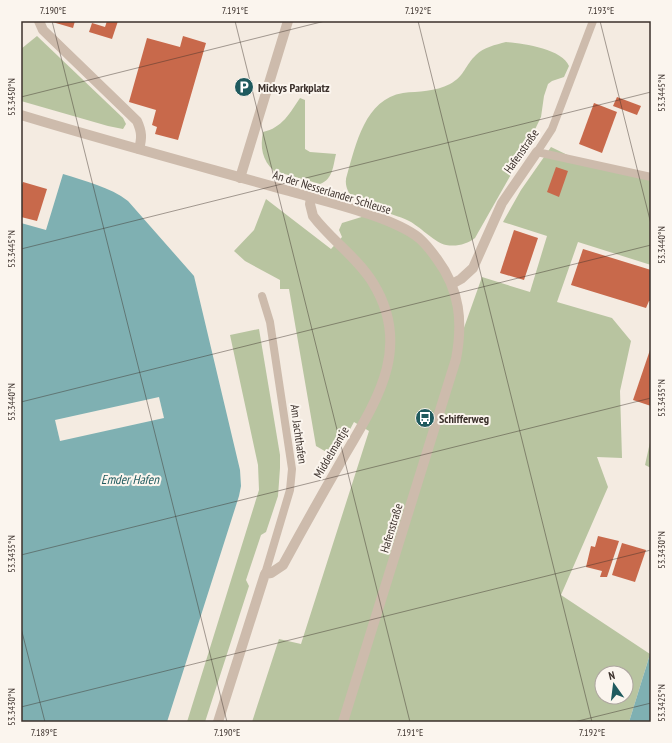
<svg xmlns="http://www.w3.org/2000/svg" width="672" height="743" font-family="'PT Sans Narrow',sans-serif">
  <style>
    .green { fill: #b8c4a0; fill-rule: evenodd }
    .water { fill: #7fb0b2 }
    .pier { fill: #f4ebe1 }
    .building { fill: #c8694b }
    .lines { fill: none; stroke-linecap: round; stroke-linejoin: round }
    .service { stroke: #cdbbac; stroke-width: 8 }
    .minor { stroke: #cdbbac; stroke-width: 10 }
    .tertiary { stroke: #cdbbac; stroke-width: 10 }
    .ticks { fill: none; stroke: #3b302b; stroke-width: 1; stroke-opacity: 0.45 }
    .labels { text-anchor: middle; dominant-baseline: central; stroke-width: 4; stroke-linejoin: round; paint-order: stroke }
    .poi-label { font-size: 12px; font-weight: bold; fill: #3b302b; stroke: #fbf5ee; text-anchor: start }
    .street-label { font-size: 12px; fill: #3b302b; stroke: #fbf5ee }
    .water-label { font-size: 13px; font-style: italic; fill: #1f5a5e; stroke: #fbf5ee }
    .neatline { fill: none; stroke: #3b302b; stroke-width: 1.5 }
    .ticks-label { font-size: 10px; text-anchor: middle; fill: #3b302b }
  </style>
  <rect width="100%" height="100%" fill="#f4ebe1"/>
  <!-- green -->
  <g class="green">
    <polygon points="37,36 123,118 126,124 123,129 108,126 21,101 21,49"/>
    <path d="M506,42c16,1 57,7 63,24l-5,11 -12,4 -4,3 -4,12 -3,21 -15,31 -51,90c-8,6 -18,9 -29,7 -10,-2 -25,-17 -35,-23 -14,-8 -49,-15 -58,-24 -6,-6 -9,-15 -6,-23 9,-31 18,-76 56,-82 16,-2 32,-1 47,-9 15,-8 15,-19 26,-29 8,-8 19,-10 30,-13z"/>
    <path d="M300,98l5,2v49l5,3 26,2c-3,12 -3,25 -16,30l-46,-13c-12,-11 -14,-24 -11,-39 19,-4 27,-19 37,-34z"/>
    <path d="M551,147l29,14 71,16v88l-73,-23 -21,60 55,16 19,23 -11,50 2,67 -25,-1 11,30 -47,108 89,59 -21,68h-377l27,-83 22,5 68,-213 -15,-9 -19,35 -19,-11 -27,-157h-9v-9l-35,-19 -11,-10 20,-21 12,-31 65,50 11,-12 -3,-7 3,-7 26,-8 40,16 38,41 14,67 22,-62 48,15 17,-56 -44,-14 18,-32zM602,673h24v24h-24z"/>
    <polygon points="259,329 280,455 280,468 278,496 266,532 261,535 246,580 249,586 205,722 187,722 259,490 258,465 230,335"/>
    <polygon points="651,438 651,468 645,465"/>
  </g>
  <!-- water -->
  <g class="water">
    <path d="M63,174c22,7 47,13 65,27l66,75 46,194 1,16 -2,10 -72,226h-146v-499l25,7z"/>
    <polygon points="651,651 651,722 629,722"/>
  </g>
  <!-- pier -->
  <polygon class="pier" points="159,397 164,418 60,441 55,420"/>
  <!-- building -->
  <g class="building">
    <polygon points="49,21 75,21 73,28"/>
    <polygon points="107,21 118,21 112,39 89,32 92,23 105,27"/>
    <polygon points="183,36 206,43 178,140 155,134 157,127 152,125 156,110 129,102 147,38 180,47"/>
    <polygon points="617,97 641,106 637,115 613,106"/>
    <polygon points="594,103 617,112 602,153 579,144"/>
    <polygon points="556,167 568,171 559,197 547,192"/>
    <polygon points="23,182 47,189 37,221 21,217 21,188"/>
    <polygon points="514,230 538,238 524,280 500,273"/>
    <polygon points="583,249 651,270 651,301 649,301 646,308 571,285"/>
    <polygon points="651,347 651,406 633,400"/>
    <polygon points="598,536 619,541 607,577 600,577 602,571 586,567 591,546 595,547"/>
    <polygon points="622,543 646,550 635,582 612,575"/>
  </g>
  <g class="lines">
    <!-- service -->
    <g class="service">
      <polyline points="593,21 552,129 537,152 651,177"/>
      <polyline points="262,296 270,322 292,469 290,490 265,574"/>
    </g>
    <!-- minor -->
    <g class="minor">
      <path d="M39,21l4,9 94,91c5,11 5,17 2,28"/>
      <polyline points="240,178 288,21"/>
      <polyline points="452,284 461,279 473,268 502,203 537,152"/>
      <path d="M218,722l47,-148 6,-1 12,-8c18,-33 37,-67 56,-100 33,-58 76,-114 34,-182 -15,-25 -42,-43 -60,-67l-3,-12 1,-6"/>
    </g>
    <!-- tertiary -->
    <path class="tertiary" d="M21,115c89,27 179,51 268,76 35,10 102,25 130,47 7,6 13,14 18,21 23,31 26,63 19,100l-113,363"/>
  </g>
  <!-- ticks -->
  <path class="ticks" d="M52,21l175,701M235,21l175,701M418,21l174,701M600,21l51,203M21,97l304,-76M21,249l630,-157M21,402l630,-157M21,555l630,-157M21,628l24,94M21,707l630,-157M574,722l77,-19"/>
  <!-- icons -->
  <defs>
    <g id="parking-disc" transform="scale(1)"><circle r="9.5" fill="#1f5a5e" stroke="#fbf5ee"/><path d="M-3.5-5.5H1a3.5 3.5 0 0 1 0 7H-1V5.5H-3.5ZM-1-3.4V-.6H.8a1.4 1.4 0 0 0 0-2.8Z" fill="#fff"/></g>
    <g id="bus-disc" transform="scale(1)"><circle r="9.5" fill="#1f5a5e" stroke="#fbf5ee"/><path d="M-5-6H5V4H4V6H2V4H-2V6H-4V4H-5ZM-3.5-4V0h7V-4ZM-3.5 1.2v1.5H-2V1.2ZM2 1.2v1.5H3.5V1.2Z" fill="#fff"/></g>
  </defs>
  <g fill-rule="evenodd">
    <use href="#parking-disc" x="244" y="87"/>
    <use href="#bus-disc" x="425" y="418"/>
  </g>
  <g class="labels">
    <!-- poi labels -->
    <g class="poi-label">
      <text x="258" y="87">Mickys Parkplatz</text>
      <text x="439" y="418">Schifferweg</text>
    </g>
    <!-- street labels -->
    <g class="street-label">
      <text transform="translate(521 151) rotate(-55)">Hafenstraße</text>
      <text transform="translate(332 192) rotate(17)">An der Nesserlander Schleuse</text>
      <text transform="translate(299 434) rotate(82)">Am Jachthafen</text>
      <text transform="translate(331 452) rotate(-60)">Middelmantje</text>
      <text transform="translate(391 528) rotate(-73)">Hafenstraße</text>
    </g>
    <!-- water labels -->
    <g class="water-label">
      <text x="130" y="479">Emder Hafen</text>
    </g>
  </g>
  <!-- border -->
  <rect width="672" height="743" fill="none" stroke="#fbf5ee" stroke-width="44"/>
  <!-- north arrow -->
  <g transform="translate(614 685) rotate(346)"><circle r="19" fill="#fbf5ee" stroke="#aea6a0"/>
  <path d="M0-3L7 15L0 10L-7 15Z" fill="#1f5a5e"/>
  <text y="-6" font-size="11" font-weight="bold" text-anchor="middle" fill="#3b302b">N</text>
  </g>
  <rect x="22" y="22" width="628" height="699" class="neatline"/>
  <g class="ticks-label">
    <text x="53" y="14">7.190°E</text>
    <text x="235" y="14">7.191°E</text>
    <text x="418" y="14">7.192°E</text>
    <text x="601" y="14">7.193°E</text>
    <text transform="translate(661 93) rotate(-90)" y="4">53.3445°N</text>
    <text transform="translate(11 97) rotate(-90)" y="4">53.3450°N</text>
    <text transform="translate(661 245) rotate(-90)" y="4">53.3440°N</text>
    <text transform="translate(11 249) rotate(-90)" y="4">53.3445°N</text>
    <text transform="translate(661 398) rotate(-90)" y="4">53.3435°N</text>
    <text transform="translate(11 402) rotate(-90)" y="4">53.3440°N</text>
    <text transform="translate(661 550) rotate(-90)" y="4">53.3430°N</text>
    <text transform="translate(11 554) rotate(-90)" y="4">53.3435°N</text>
    <text transform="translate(661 703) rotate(-90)" y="4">53.3425°N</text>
    <text transform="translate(11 707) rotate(-90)" y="4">53.3430°N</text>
    <text x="44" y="736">7.189°E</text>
    <text x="227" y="736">7.190°E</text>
    <text x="410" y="736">7.191°E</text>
    <text x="592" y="736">7.192°E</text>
  </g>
</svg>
